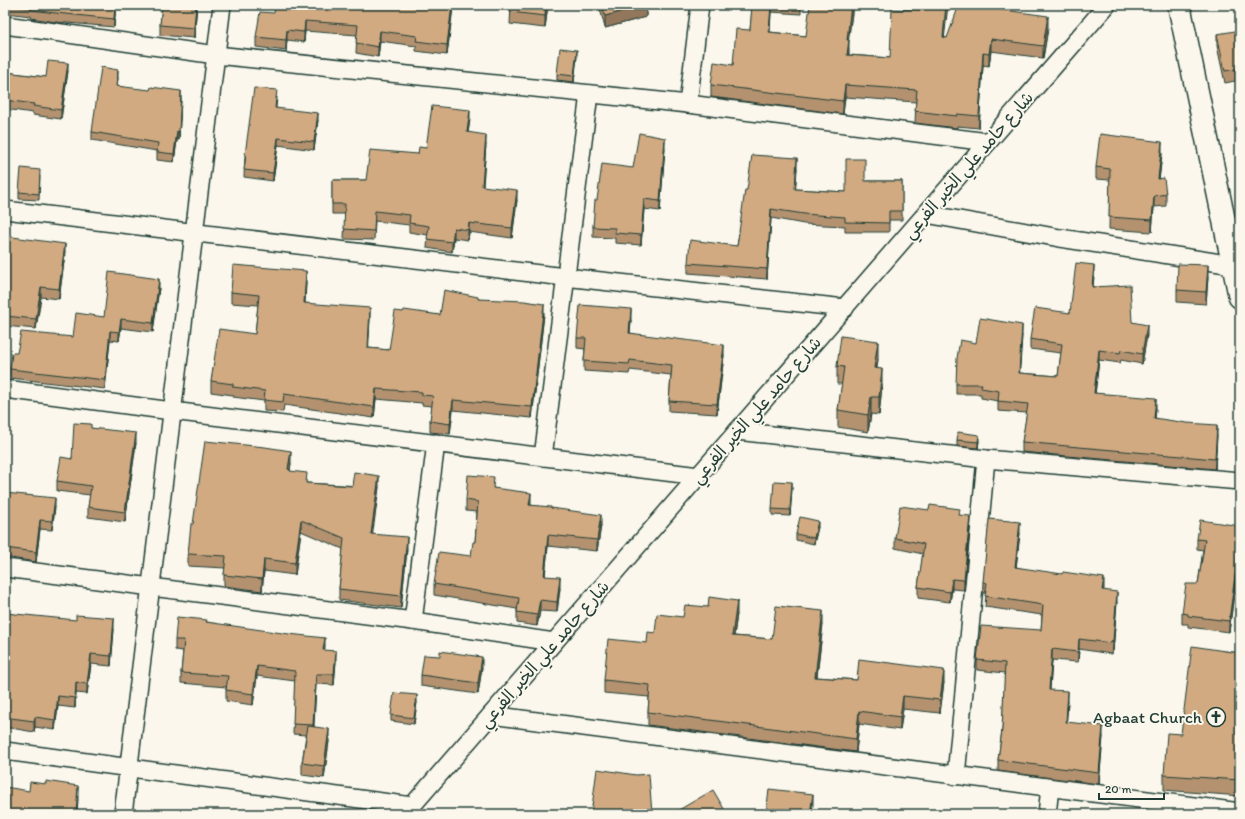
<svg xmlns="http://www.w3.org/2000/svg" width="1245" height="819" font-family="Itim,'Playpen Sans Arabic',sans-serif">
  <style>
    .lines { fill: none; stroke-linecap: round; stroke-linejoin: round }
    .minor-casing { stroke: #1f3d34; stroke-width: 20 }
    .secondary-casing { stroke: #1f3d34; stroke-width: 25 }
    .minor { stroke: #fbf7ec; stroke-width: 17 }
    .secondary { stroke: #fbf7ec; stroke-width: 22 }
    .wall { fill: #b49270; stroke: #1f3d34 }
    .shaded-wall { fill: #92775b; stroke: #1f3d34 }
    .building { fill: #d1aa82; stroke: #1f3d34 }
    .labels { text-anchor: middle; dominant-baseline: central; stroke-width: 4; stroke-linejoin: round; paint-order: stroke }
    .street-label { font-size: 17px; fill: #1f3d34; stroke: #fbf7ec }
    .poi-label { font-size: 17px; fill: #1f3d34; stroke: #fbf7ec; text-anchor: end }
  </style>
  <rect width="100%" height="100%" fill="#fbf7ec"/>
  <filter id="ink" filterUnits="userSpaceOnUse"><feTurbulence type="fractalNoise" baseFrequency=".025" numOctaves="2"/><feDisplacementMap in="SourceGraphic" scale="8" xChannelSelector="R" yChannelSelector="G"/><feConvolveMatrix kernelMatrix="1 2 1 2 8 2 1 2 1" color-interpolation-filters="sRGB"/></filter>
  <g filter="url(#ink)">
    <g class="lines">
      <!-- minor casing -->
      <g class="minor-casing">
        <g id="minor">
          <polyline points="5,25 216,55 688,104 988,142"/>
          <polyline points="688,104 700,5"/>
          <polyline points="5,210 565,277 845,308"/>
          <polyline points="926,214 1060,238 1233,265"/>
          <polyline points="5,389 172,411 699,476"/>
          <polyline points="737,431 986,459 1240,481"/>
          <polyline points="543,457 589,94"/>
          <polyline points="5,568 413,621 554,642"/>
          <polyline points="413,621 436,443"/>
          <polyline points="491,715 1240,812"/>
          <polyline points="5,751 412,806"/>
          <polyline points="956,776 986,459"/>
          <polyline points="123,814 222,5"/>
          <polyline points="405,814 1107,5"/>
          <polyline points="1047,814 1050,788"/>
        </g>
      </g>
      <!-- secondary casing -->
      <g class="secondary-casing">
        <polyline id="secondary" points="1179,5 1240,297"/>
      </g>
      <!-- minor -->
      <use href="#minor" class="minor"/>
      <!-- secondary -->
      <use href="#secondary" class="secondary"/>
    </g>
    <!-- wall -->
    <g class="wall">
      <polygon points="5,5 116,5 114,27 56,22 31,18 31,16 5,13"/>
      <polygon points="162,5 197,5 194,38 160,35 160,25"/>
      <polygon points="453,5 447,55 416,51 416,46 380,41 378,57 356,53 357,35 305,31 304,42 287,40 286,51 256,47 256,37 274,13"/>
      <polygon points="511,5 548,5 545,28 510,24"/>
      <polygon points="599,5 646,5 646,17 605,28"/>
      <polygon points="749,5 801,5 801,14 771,12 770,32 806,36 852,5 852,13 848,40 849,55 890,58 944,37 947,38 1048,28 1043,58 991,51 989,66 983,65 979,128 957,126 957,128 915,123 916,102 845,97 843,114 711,97 711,85 733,65 750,30 752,10 749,9"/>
      <polygon points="1217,34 1240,40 1240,80 1225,83 1217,46"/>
      <polygon points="577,56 574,82 557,80 557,74"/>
      <polygon points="68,71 61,119 33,115 33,113 5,109 5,72 46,77"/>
      <polygon points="118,78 117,86 181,99 179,140 177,140 174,162 157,160 157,151 92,140 92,132"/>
      <polygon points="277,97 276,108 318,120 314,150 278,145 273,181 244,177 245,155"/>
      <polygon points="470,119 468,132 486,144 483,186 517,200 512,238 469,232 468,240 454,238 452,252 427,248 428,235 409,232 409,225 375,221 374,240 344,239 345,214 332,214 332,180 366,180 418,154"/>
      <polygon points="665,148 660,211 644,209 641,245 615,243 615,238 593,237 593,227 597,200 633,168"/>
      <polygon points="1162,154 1159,179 1166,194 1166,206 1154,207 1152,232 1109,229 1110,180 1096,179 1096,167"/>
      <polygon points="797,168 795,189 846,192 865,181 902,181 902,220 889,220 889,232 845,232 845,226 804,224 771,218 767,279 688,273 688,263 737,246 747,190"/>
      <polygon points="40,176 39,200 19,199 19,192"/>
      <polygon points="5,236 65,254 59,299 41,297 36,329 5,326"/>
      <polygon points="1094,275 1093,287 1132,322 1147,335 1142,364 1121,360 1120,363 1099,360 1095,393 1156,408 1155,418 1217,435 1215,469 1022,452 1022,442 1027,413 998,411 998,401 981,398 981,394 956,394 956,384 976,343 1022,335 1019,373 1058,376 1061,353 1030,349 1030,339 1070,313"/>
      <polygon points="1208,277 1206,304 1177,302 1177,290"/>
      <polygon points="306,282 305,303 370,318 368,348 389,350 403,312 440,315 478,299 544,314 532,418 453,410 450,434 430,432 430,421 432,406 422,405 422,403 376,399 374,418 284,405 283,412 264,411 264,401 233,397 233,395 211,392 211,381 255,334 258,305 231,303 231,292"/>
      <polygon points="159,288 153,332 121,328 119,341 110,340 105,389 10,378 10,369 17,353 73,337 104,317"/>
      <polygon points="631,320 630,333 724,355 717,414 669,411 669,401 671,375 630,370 629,374 584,371 584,361 585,349 577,348 577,338"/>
      <polygon points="878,359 877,368 882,386 879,415 871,414 868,432 838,427 838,410 842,384 837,384 837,366"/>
      <polygon points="91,428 136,443 125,522 88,517 88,507 90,495 57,491 57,481"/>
      <polygon points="957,440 979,441 978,448 957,446"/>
      <polygon points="291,463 290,471 307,483 379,487 372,534 407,549 401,608 339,600 339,589 343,549 301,531 295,575 264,571 262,591 224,586 224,575 225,568 188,566 188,554 193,524"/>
      <polygon points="494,488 530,505 551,508 601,525 597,551 548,546 545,576 560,588 557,612 540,611 537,626 517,623 517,609 434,595 434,584 471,556 475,542 477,512 466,511 466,500"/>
      <polygon points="792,488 790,516 772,515 772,509"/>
      <polygon points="5,493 55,507 52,530 40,529 36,562 5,557"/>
      <polygon points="960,515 970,527 964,590 952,589 950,602 918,598 918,587 923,554 895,548 895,538"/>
      <polygon points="818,527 814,544 796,540 796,534"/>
      <polygon points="1020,533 1016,567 1104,588 1103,591 1117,602 1113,651 1112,651 1111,654 1079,649 1078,662 1052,660 1050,690 1068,701 1066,722 1103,736 1099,784 998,771 998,760 1002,730 1005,673 977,670 977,660 1041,630 1042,615 985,607 986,593 983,593 983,582"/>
      <polygon points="1240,537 1239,545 1239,556 1229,632 1188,627 1188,624 1182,624 1182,613 1198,584 1203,550 1197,549 1197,539"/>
      <polygon points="5,613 114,629 111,666 91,664 87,694 76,693 75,708 58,706 55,730 35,727 34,732 11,728 5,729"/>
      <polygon points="737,614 734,636 772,639 823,624 817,677 857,680 944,682 940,713 903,709 900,730 859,724 856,752 648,725 648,712 649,697 604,693 604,680 647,643 655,633 683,617"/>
      <polygon points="207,622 324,650 336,661 334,685 316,684 314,726 329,741 324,778 302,775 302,763 306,735 293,734 295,681 257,676 253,705 226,701 226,687 181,683 181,673 183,651 175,650 175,640"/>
      <polygon points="1225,651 1240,653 1240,796 1164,790 1164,775 1181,734"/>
      <polygon points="482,667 478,694 421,686 421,675"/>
      <polygon points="417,702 414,724 391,721 391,715"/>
    </g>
    <!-- shaded-wall -->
    <g class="shaded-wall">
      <polygon points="115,5 116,5 114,27 114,19"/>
      <polygon points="196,5 197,5 194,38 194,28"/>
      <polygon points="452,5 453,5 453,8 447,55 447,45"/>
      <polygon points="546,5 548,5 545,28 545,16"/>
      <polygon points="646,5 646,17 605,28 605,16"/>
      <polygon points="771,5 771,12 769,44 769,32"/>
      <polygon points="851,5 852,5 852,13 847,52 847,40"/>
      <polygon points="946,5 948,5 943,49 943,37"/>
      <polygon points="1048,16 1048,28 1043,58 1043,46"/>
      <polygon points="305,21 305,31 304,42 304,32"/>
      <polygon points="287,30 287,40 286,51 286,40"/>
      <polygon points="380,31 380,41 378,57 378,47"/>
      <polygon points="991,39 991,51 989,66 989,54"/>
      <polygon points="849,40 849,52 847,67 847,55"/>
      <polygon points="577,50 577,56 574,82 574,76"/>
      <polygon points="983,53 983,65 979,128 979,116"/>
      <polygon points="68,63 68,71 61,119 61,110"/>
      <polygon points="118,70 118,78 116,94 116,86"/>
      <polygon points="845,85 845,97 843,114 843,101"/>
      <polygon points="181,91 181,99 179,140 179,132"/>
      <polygon points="470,110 470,119 467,141 467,132"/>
      <polygon points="318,113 318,120 314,150 314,142"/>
      <polygon points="177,131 177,140 174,162 174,154"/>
      <polygon points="486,135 486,144 482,195 482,186"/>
      <polygon points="278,138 278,145 273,181 273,173"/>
      <polygon points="665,138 665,148 660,211 660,201"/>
      <polygon points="1162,142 1162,154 1158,190 1158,179"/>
      <polygon points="797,158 797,168 795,198 795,189"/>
      <polygon points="517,190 517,200 512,238 512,228"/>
      <polygon points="1154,196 1154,207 1152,232 1152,220"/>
      <polygon points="644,199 644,209 641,245 641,235"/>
      <polygon points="771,209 771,218 767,279 767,269"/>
      <polygon points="469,223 469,232 468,240 468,230"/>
      <polygon points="454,228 454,238 452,252 452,242"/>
      <polygon points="65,244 65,254 59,299 59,289"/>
      <polygon points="1094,265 1094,275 1092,297 1092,287"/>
      <polygon points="1208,265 1208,277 1206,304 1206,292"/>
      <polygon points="306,271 306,282 304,313 304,303"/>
      <polygon points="159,279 159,288 153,332 153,323"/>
      <polygon points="41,287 41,297 36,329 36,319"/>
      <polygon points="544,304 544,314 532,418 532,407"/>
      <polygon points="370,308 370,318 368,359 368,348"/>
      <polygon points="631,309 631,320 629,343 629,333"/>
      <polygon points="121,319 121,328 119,341 119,332"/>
      <polygon points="1022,325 1022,335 1019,383 1019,373"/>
      <polygon points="1147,325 1147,335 1142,364 1142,354"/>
      <polygon points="110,331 110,340 105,389 105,380"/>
      <polygon points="878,341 878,359 874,385 874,368"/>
      <polygon points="724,345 724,355 717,414 717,404"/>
      <polygon points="1099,350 1099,360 1094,403 1094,393"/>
      <polygon points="882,369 882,386 879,415 879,397"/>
      <polygon points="376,389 376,399 374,418 374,407"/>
      <polygon points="871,397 871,414 868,432 868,415"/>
      <polygon points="1156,398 1156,408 1154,428 1154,418"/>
      <polygon points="453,400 453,410 450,434 450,424"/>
      <polygon points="1217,425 1217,435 1215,469 1215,459"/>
      <polygon points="136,433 136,443 125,522 125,512"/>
      <polygon points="979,435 979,441 978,448 978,442"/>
      <polygon points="291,451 291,463 290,470 288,469"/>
      <polygon points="379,476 379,487 371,546 371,534"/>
      <polygon points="792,482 792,488 790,516 790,510"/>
      <polygon points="531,493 531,504 529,516 529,505"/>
      <polygon points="55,498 55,507 52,530 52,521"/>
      <polygon points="601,515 601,525 597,551 597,540"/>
      <polygon points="970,516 970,527 964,590 964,580"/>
      <polygon points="40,520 40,529 36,562 36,552"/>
      <polygon points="301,520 301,531 295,575 295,563"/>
      <polygon points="818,521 818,527 814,544 814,538"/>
      <polygon points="1020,522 1020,533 1015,577 1015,567"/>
      <polygon points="1240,526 1240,537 1237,555 1237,545"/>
      <polygon points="548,535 548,546 544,586 544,576"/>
      <polygon points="407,537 407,549 401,608 401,596"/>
      <polygon points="1239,545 1239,556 1229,632 1229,621"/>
      <polygon points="264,559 264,571 262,591 262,579"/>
      <polygon points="560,577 560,588 557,612 557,602"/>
      <polygon points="1104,578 1104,588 1102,601 1102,590"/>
      <polygon points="952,579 952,589 950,602 950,592"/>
      <polygon points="1117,592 1117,602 1113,651 1113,641"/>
      <polygon points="540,600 540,611 537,626 537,615"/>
      <polygon points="737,601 737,614 732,649 732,636"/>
      <polygon points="823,611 823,624 815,690 815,677"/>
      <polygon points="114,618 114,629 111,666 111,656"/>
      <polygon points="325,638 325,648 323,660 323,650"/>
      <polygon points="1079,639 1079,649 1078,662 1078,652"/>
      <polygon points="1052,649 1052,660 1049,700 1049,690"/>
      <polygon points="336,651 336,661 334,685 334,674"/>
      <polygon points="91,654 91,664 87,694 87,684"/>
      <polygon points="482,657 482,667 478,694 478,683"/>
      <polygon points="257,666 257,676 253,705 253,694"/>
      <polygon points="944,670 944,682 940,713 940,700"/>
      <polygon points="316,674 316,684 313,735 313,725"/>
      <polygon points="76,682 76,693 75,708 75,698"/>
      <polygon points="1068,691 1068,701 1066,733 1066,722"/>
      <polygon points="417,695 417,702 414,724 414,718"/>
      <polygon points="58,696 58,706 55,730 55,720"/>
      <polygon points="903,696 903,709 900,730 900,717"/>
      <polygon points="859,711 859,724 856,752 856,739"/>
      <polygon points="35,717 35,727 34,732 34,721"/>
      <polygon points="1103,726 1103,736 1099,784 1099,773"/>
      <polygon points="329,729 329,741 324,778 324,766"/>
      <polygon points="78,786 78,800 77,814 76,814"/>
      <polygon points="813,794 813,805 812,814 810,814"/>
    </g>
    <!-- building -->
    <g class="building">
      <polygon points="11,5 115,5 114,19 56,13 31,10 31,8"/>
      <polygon points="162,5 196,5 194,28 160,25"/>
      <polygon points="275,5 452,5 447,45 416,41 417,36 380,31 378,47 356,43 358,25 305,21 304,32 287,30 286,40 256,37 260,12 274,13"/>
      <polygon points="511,5 546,5 545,16 510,12"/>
      <polygon points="602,5 646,5 605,16"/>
      <polygon points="752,5 771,5 769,32 806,36 810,5 851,5 847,40 849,40 847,55 890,58 892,9 920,10 921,5 946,5 943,37 947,38 959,5 967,5 1048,16 1043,46 991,39 989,54 983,53 979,116 957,114 957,116 915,111 917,90 845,85 843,101 711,85 714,62 733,65 736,29 750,30"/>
      <polygon points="1235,31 1237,40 1240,40 1240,68 1225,71 1217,34"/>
      <polygon points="560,48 577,50 574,76 557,74"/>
      <polygon points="48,61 68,63 61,110 33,106 34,104 5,100 5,72 46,77"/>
      <polygon points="101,67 118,70 116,86 150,90 151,87 181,91 179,132 177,131 174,154 157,152 158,143 92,132"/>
      <polygon points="254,88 277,90 275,108 318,113 314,142 278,138 273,173 244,170 246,155 245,155"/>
      <polygon points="432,106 470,110 467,132 486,135 482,186 517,190 512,228 469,223 468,230 454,228 452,242 427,239 429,226 409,223 410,215 375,211 374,231 344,229 345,204 332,204 332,180 366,180 370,150 418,154 419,147 426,148"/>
      <polygon points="639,133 665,138 660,201 644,199 641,235 615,233 615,228 593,227 595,200 597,200 602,164 633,168"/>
      <polygon points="1100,134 1162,142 1158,179 1164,178 1166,194 1154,196 1152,220 1109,217 1110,169 1096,167"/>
      <polygon points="752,155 797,158 795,189 846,192 846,159 865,159 865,181 902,181 902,211 889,211 889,223 845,222 845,217 804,214 771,209 767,269 688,263 690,240 737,246 745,190 747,190"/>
      <polygon points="21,168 40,170 39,194 19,192"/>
      <polygon points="5,236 65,244 59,289 41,287 36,319 5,316"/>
      <polygon points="1076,263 1094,265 1092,287 1130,285 1132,322 1147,325 1142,354 1121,350 1120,353 1099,350 1094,393 1156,398 1154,418 1187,423 1217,425 1215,459 1022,442 1028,404 998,401 999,391 981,388 982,384 956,384 957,358 960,340 976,343 980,318 1022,325 1019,373 1058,376 1062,344 1030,339 1035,308 1070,313"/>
      <polygon points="1178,264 1208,265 1206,292 1177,290"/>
      <polygon points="233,265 306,271 304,303 370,308 368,348 389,350 395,311 403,312 404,310 440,315 444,290 478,297 478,299 524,301 544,304 532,407 453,400 450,424 430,421 433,396 422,395 422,392 376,389 374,407 284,394 283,402 264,400 265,391 233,387 233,384 211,381 219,329 255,334 259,295 231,292"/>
      <polygon points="109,272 159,279 153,323 121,319 119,332 110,331 105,380 10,369 12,353 17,353 21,332 73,337 76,313 104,317"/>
      <polygon points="580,305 631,309 629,333 724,345 717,404 669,401 672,365 630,360 629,364 584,361 586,338 577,338"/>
      <polygon points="841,336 878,341 874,368 882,369 879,397 871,397 868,415 838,410 844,367 837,366"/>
      <polygon points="74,423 91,424 91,428 136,433 125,512 88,507 91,486 57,481 61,457 72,459"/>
      <polygon points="958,432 979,435 978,442 957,440"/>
      <polygon points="205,441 265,447 291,451 288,469 290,470 290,471 307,473 306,483 352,486 354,472 379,476 371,534 407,537 401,596 339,589 344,538 301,520 295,563 264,559 262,579 224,575 226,556 188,554 191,524 193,524"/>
      <polygon points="468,475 494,477 493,488 531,493 529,505 551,507 551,508 601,515 597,540 548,535 544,576 560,577 557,602 540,600 537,615 517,612 519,598 434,584 439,552 471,556 473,542 475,542 478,502 466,500"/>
      <polygon points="774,481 792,482 790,510 772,509"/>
      <polygon points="5,493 55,498 52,521 40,520 36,552 5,548"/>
      <polygon points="930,505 960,509 959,515 970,516 964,580 952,579 950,592 918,587 924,544 895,538 900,506 929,510"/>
      <polygon points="800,517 818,521 814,538 796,534"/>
      <polygon points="989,519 1020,522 1015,567 1062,574 1063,572 1104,578 1102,590 1117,592 1113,641 1112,640 1111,643 1079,639 1078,652 1052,649 1049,690 1068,691 1066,722 1103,726 1099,773 998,760 1002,730 1005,663 977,660 981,626 1041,630 1043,605 985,596 987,583 983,582"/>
      <polygon points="1200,520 1240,526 1237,545 1239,545 1229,621 1188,616 1188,614 1182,613 1186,584 1198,584 1205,540 1197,539"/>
      <polygon points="709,597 737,601 732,636 772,639 776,606 823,611 815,677 857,680 859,659 944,670 940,700 903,696 900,717 859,711 856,739 648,712 650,685 604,680 608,639 647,643 648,632 655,633 657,614 683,617 685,605 708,607"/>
      <polygon points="5,613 76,620 76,615 114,618 111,656 91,654 87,684 76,682 75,698 58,696 55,720 35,717 34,721 11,718 5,718"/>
      <polygon points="177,617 207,620 206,622 289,634 325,638 323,650 336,651 334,674 316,674 313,725 293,724 295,671 257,666 253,694 226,690 228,676 181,673 184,640 175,640"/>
      <polygon points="1192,646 1225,651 1240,653 1240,780 1164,775 1167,733 1181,734"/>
      <polygon points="440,651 482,657 478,683 421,675 424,655 440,656"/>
      <polygon points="394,693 417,695 414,718 391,715"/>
      <polygon points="308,726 329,729 324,766 302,763"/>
      <polygon points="597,769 636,775 649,774 652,814 591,814"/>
      <polygon points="46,781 78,786 76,814 5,814 5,787 29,791 30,782 46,784"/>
      <polygon points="769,789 813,794 810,814 766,814"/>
      <polygon points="713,790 727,814 672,814"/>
      <polygon points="187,811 232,812 232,814 186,814"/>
      <polygon points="866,811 885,814 866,814"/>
      <polygon points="268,812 280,814 268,814"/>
      <polygon points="989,812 1017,814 989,814"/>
    </g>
  </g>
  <!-- icons -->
  <defs>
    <g id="church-ring" transform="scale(1)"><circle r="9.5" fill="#fbf7ec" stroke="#1f3d34" stroke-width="1.5"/><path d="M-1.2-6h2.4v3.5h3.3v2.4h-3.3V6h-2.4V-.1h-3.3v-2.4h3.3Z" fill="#1f3d34"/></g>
  </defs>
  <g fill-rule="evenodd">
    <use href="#church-ring" x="1216" y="717"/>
  </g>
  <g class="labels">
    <!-- street labels -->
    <g class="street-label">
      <text transform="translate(968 165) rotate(-49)">شارع حامد علي الخير الفرعي</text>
      <text transform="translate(756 410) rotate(-49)">شارع حامد علي الخير الفرعي</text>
      <text transform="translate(544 654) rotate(-49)">شارع حامد علي الخير الفرعي</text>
    </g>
    <!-- poi labels -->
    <g class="poi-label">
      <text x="1202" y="717">Agbaat Church</text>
    </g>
  </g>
  <!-- margin -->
  <rect width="1245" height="819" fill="none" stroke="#fbf7ec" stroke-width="20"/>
  <rect x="10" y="10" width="1225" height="799" fill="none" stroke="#1f3d34" stroke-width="1.5" filter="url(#ink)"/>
  <!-- scale -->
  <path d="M1099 793v6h65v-6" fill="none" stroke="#1f3d34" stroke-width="2"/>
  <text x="1105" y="793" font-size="12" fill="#1f3d34" stroke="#fbf7ec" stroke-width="3" paint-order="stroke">20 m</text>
</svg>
